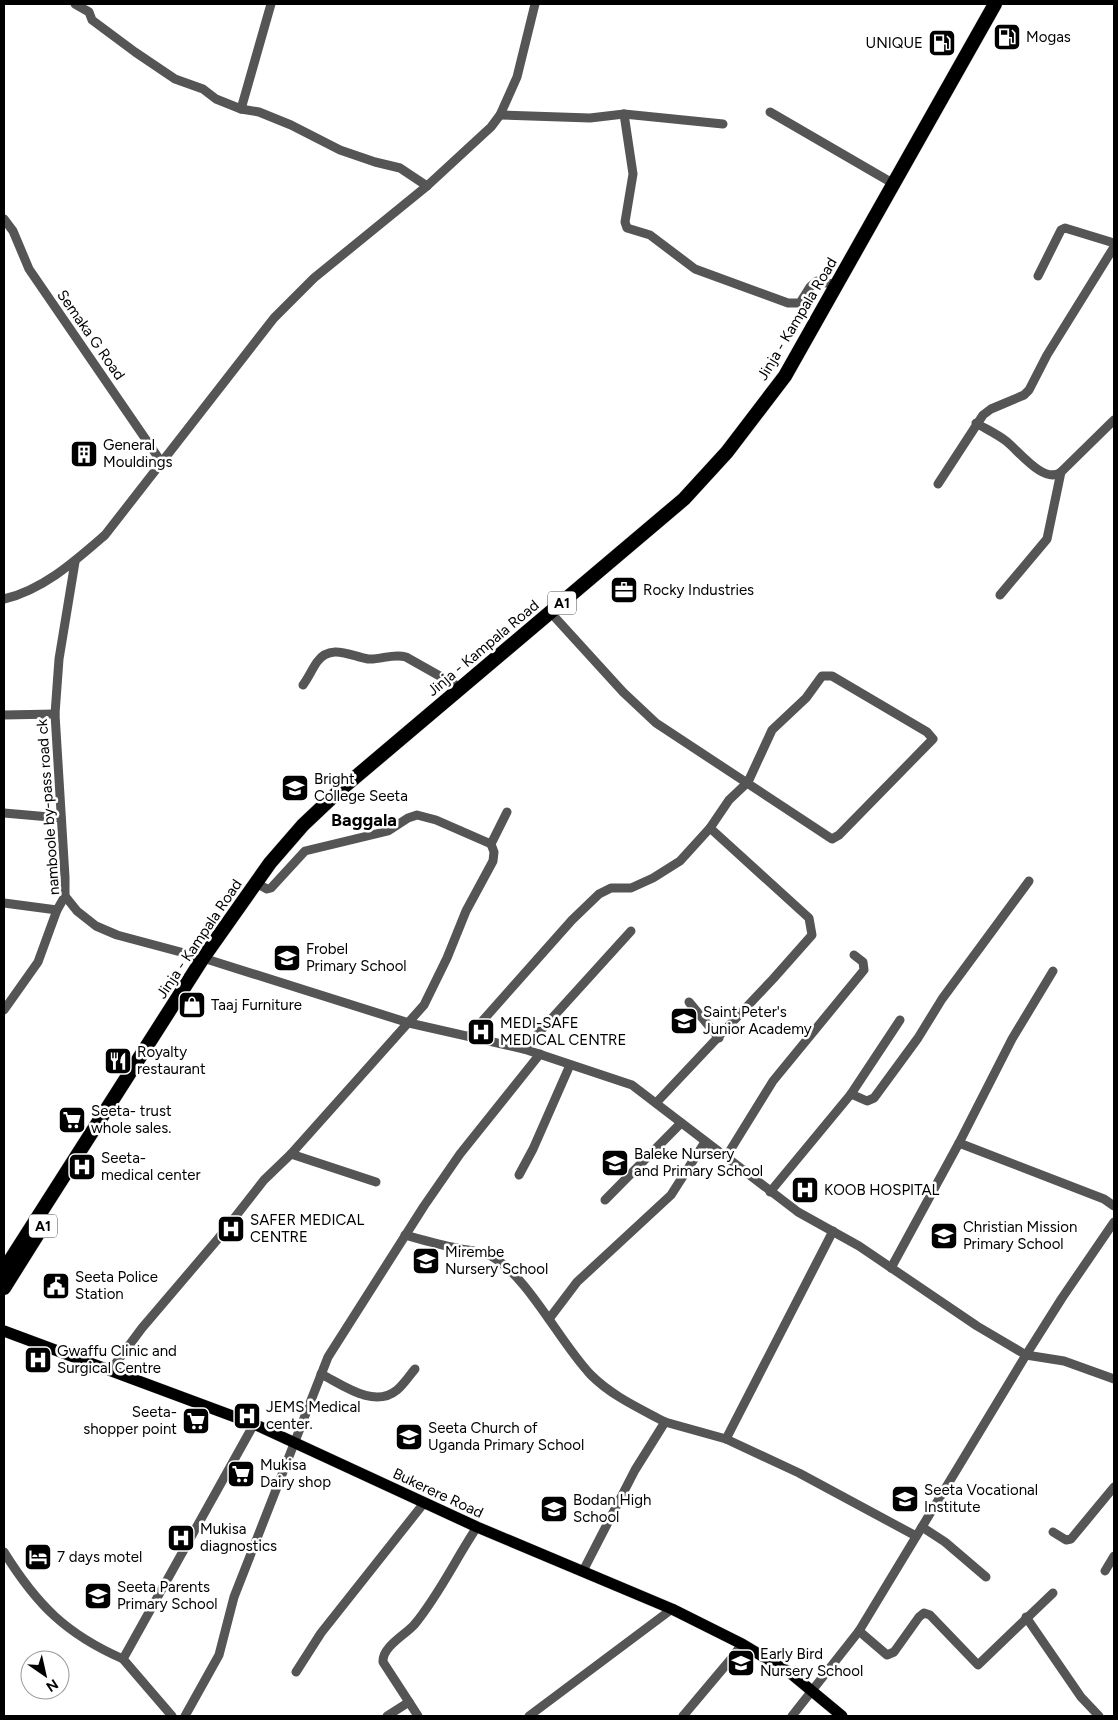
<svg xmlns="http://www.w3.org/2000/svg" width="1118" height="1720" font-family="Figtree,sans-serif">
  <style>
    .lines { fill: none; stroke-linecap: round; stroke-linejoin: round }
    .major-casing { stroke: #dbdbdb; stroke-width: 12 }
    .highway-casing { stroke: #dbdbdb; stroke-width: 15 }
    .minor { stroke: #555; stroke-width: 9 }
    .major { stroke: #000; stroke-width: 11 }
    .highway { stroke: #000; stroke-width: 14 }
    .labels { text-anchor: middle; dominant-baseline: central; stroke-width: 5; stroke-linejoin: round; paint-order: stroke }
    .shield { fill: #fff; stroke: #4c4c4c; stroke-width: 1 }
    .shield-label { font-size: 14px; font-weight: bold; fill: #000 }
    .poi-label { font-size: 15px; fill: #000; stroke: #fff; text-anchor: start }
    .street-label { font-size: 15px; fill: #000; stroke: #fff }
    .quarter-label { font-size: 18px; font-weight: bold; fill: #000; stroke: #fff }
  </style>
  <rect width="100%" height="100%" fill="#fff"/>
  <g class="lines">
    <!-- major casing -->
    <g class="major-casing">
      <polyline id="major" points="4,1331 254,1424 477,1527 672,1609 742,1644 789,1672 842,1716"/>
    </g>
    <!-- highway casing -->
    <g class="highway-casing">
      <g id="highway">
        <polyline points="4,1270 203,958 270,863 303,825 339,791 684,499 727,452 785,376 995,4"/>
        <polyline points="4,1288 46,1221"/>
      </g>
    </g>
    <!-- minor -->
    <g class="minor">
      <polyline points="75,4 89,12 92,20 135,52 175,79 203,89 216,99 241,109 259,112 291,125 340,150 375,162 400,168 427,186"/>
      <polyline points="241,109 271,4"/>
      <polyline points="770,112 894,184"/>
      <polyline points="624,114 633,174 625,222 627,228 650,235 695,269 788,303 800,303 810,287 817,281 837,285"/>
      <polyline points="500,115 590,118 624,114 723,124"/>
      <polyline points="4,219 13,231 29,269 162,463"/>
      <polyline points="1038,276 1061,230 1065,228 1114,243"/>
      <path d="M976,423c10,6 21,11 30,18 13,10 38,44 55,31l53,-52"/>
      <polyline points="938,484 983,415 991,409 1024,395 1029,390 1047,355 1114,247"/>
      <polyline points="75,562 59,659 55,714 65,877 65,896 77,911 96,926 117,935 203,958 409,1023 524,1049 632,1085 798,1212 859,1246 977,1326 1026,1355 1064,1361 1114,1379"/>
      <polyline points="1000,595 1047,539 1061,472"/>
      <path d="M4,599c39,-9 71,-38 101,-64l169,-217 40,-40 113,-92 64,-59 9,-12 17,-38 18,-73"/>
      <path d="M303,685c6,-8 9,-16 14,-23 13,-19 34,-6 51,-3 13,1 25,-6 38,-2l55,31"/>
      <polyline points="4,715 55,714"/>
      <polyline points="4,813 61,818"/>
      <polyline points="256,883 267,889 271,888 305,851 388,831 408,818 417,815 436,820 491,844"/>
      <polyline points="4,903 57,910"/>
      <polyline points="689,1002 719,1038"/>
      <polyline points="4,1010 38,962 57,910 65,896"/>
      <polyline points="469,1036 572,920 599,894 611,888 631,888 653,878 680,861 710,828 729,800 748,782 772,730 806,698 822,676 832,676 927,732 933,739 839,835 832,839 656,723 623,692 551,613"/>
      <polyline points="524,1049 631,931"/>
      <polyline points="851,1094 867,1101 874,1098 918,1038 942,999 1029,881"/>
      <polyline points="656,1103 773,979 812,935 809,918 710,828"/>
      <polyline points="959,1143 1104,1199 1114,1206"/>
      <polyline points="291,1154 376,1182"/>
      <polyline points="726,1157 773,1081 864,970 863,962 854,955"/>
      <polyline points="519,1175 533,1149 570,1065"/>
      <polyline points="770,1192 851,1094 900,1020"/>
      <polyline points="605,1200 681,1123"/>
      <path d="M405,1235c18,5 35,10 52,13 11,3 23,2 34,8 37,20 69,87 100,119 21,21 48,33 74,47"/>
      <polyline points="891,1268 959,1143 1012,1039 1053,971"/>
      <polyline points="549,1319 577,1282 671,1195 705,1142"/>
      <polyline points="110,1371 142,1328 217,1240 264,1180 291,1154 424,1005 447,958 466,911 493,861 494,852 491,844 507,812"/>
      <path d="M321,1374c22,11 53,35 76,16 7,-6 12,-14 18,-21"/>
      <polyline points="726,1439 833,1231"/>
      <polyline points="922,1527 945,1542 986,1577"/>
      <polyline points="1053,1532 1066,1540 1071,1539 1114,1487"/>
      <path d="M4,1552c33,53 62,82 119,107"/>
      <polyline points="583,1571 635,1470 665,1422 726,1439 799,1473 916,1536"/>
      <polyline points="1105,1571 1114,1556"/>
      <polyline points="1026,1617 1081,1697 1099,1716"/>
      <polyline points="859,1631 887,1655 894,1652 919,1617 924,1613 930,1615 978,1665 1053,1593"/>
      <polyline points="296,1672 321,1633 424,1503"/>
      <polyline points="409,1702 418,1716"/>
      <polyline points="172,1716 123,1659 254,1424"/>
      <polyline points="185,1716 219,1655 234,1597 328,1357 424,1206 460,1154 540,1054"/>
      <path d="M387,1716l22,-14 -26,-40c-1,-15 22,-27 31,-37 25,-30 41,-65 63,-98"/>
      <polyline points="529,1716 672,1609"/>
      <polyline points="683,1716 731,1659 742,1644"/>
      <polyline points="792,1716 859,1631 1026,1355 1062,1298 1114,1222"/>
    </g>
    <!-- major -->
    <use href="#major" class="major"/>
    <!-- highway -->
    <use href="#highway" class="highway"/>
  </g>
  <!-- icons -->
  <defs>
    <g id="fuel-square" transform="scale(1.4375)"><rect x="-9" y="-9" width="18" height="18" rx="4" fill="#000" stroke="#fff"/><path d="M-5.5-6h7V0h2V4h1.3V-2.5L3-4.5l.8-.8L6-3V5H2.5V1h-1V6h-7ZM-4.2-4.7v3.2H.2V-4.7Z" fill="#fff"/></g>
    <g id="building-square" transform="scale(1.4375)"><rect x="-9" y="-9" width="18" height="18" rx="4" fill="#000" stroke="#fff"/><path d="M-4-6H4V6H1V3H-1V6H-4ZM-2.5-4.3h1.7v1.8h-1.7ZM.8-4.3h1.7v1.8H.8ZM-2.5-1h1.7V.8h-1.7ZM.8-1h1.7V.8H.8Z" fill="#fff"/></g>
    <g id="office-square" transform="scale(1.4375)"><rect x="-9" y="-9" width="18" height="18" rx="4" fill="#000" stroke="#fff"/><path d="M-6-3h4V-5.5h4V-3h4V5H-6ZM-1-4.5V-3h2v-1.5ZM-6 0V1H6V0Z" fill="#fff"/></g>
    <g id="school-square" transform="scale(1.4375)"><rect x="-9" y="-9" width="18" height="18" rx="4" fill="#000" stroke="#fff"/><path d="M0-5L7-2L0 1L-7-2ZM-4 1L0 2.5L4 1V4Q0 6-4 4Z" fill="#fff"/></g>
    <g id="shop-square" transform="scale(1.4375)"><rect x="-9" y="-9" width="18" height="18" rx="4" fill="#000" stroke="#fff"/><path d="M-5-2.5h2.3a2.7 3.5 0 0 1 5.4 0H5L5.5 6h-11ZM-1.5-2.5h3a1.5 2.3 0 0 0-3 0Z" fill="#fff"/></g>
    <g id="hospital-square" transform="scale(1.4375)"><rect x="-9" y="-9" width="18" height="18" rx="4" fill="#000" stroke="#fff"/><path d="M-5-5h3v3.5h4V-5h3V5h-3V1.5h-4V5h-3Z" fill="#fff"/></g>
    <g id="restaurant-square" transform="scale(1.4375)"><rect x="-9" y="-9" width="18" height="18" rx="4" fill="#000" stroke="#fff"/><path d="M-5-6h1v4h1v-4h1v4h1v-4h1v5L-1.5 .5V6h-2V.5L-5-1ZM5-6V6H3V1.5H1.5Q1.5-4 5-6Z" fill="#fff"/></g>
    <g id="supermarket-square" transform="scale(1.4375)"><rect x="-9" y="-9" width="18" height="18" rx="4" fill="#000" stroke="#fff"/><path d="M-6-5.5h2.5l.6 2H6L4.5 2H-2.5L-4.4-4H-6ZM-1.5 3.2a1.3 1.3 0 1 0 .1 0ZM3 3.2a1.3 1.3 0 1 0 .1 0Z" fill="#fff"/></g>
    <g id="civic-square" transform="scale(1.4375)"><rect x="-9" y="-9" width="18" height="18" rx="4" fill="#000" stroke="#fff"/><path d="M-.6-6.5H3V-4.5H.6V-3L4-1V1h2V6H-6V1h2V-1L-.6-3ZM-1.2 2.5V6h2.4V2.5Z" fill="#fff"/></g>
    <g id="hotel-square" transform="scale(1.4375)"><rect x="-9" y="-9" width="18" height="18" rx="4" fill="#000" stroke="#fff"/><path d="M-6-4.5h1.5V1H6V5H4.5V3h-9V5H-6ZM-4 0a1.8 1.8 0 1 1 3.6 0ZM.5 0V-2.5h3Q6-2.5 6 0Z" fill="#fff"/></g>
  </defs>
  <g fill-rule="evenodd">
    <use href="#fuel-square" x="1007" y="37"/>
    <use href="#fuel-square" x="942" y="43"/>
    <use href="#building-square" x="84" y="454"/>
    <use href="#office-square" x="624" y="590"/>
    <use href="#school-square" x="295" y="788"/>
    <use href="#school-square" x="287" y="958"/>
    <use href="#shop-square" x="192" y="1005"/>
    <use href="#school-square" x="684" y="1021"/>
    <use href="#hospital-square" x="481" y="1032"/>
    <use href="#restaurant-square" x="118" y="1061"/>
    <use href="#supermarket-square" x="72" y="1120"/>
    <use href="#school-square" x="615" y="1163"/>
    <use href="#hospital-square" x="82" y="1167"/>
    <use href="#hospital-square" x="805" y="1190"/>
    <use href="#hospital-square" x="231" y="1229"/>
    <use href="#school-square" x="944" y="1236"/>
    <use href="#school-square" x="426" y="1261"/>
    <use href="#civic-square" x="56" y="1286"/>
    <use href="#hospital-square" x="38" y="1360"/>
    <use href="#hospital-square" x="247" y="1416"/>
    <use href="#supermarket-square" x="196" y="1421"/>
    <use href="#school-square" x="409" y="1437"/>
    <use href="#supermarket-square" x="241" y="1474"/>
    <use href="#school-square" x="905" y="1499"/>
    <use href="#school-square" x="554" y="1509"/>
    <use href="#hospital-square" x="181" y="1538"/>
    <use href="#hotel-square" x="38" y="1557"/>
    <use href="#school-square" x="98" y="1596"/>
    <use href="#school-square" x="741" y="1663"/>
  </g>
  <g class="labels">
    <!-- shield labels -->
    <g class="shield">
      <rect x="548" y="591.5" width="28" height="23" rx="4"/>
      <rect x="29" y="1214.5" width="28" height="23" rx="4"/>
    </g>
    <g class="shield-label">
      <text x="562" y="603">A1</text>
      <text x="43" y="1226">A1</text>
    </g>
    <!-- poi labels -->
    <g class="poi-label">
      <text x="1026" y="37">Mogas</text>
      <text x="923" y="43" text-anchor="end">UNIQUE</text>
      <text x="103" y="445">General<tspan x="103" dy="17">Mouldings</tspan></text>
      <text x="643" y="590">Rocky Industries</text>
      <text x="314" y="779">Bright<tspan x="314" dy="17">College Seeta</tspan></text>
      <text x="306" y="949">Frobel<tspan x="306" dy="17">Primary School</tspan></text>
      <text x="211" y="1005">Taaj Furniture</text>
      <text x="703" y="1012">Saint Peter's<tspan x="703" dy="17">Junior Academy</tspan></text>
      <text x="500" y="1023">MEDI-SAFE<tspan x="500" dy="17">MEDICAL CENTRE</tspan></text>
      <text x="137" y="1052">Royalty<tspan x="137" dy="17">restaurant</tspan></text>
      <text x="91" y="1111">Seeta- trust<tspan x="91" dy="17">whole sales.</tspan></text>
      <text x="634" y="1154">Baleke Nursery<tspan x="634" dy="17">and Primary School</tspan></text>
      <text x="101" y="1158">Seeta-<tspan x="101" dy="17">medical center</tspan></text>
      <text x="824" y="1190">KOOB HOSPITAL</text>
      <text x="250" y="1220">SAFER MEDICAL<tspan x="250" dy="17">CENTRE</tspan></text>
      <text x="963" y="1227">Christian Mission<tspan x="963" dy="17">Primary School</tspan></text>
      <text x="445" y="1252">Mirembe<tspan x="445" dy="17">Nursery School</tspan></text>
      <text x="75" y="1277">Seeta Police<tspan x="75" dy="17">Station</tspan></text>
      <text x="57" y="1351">Gwaffu Clinic and<tspan x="57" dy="17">Surgical Centre</tspan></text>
      <text x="266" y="1407">JEMS Medical<tspan x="266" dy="17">center.</tspan></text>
      <text x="177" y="1412" text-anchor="end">Seeta-<tspan x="177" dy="17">shopper point</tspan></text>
      <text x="428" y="1428">Seeta Church of<tspan x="428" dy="17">Uganda Primary School</tspan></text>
      <text x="260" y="1465">Mukisa<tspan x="260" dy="17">Dairy shop</tspan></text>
      <text x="924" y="1490">Seeta Vocational<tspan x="924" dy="17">Institute</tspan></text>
      <text x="573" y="1500">Bodan High<tspan x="573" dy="17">School</tspan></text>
      <text x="200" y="1529">Mukisa<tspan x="200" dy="17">diagnostics</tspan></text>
      <text x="57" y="1557">7 days motel</text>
      <text x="117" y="1587">Seeta Parents<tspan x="117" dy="17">Primary School</tspan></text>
      <text x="760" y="1654">Early Bird<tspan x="760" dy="17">Nursery School</tspan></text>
    </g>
    <!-- street labels -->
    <g class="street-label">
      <text transform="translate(797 319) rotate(-59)">Jinja - Kampala Road</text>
      <text transform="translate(91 335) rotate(55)">Semaka G Road</text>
      <text transform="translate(483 648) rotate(-40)">Jinja - Kampala Road</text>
      <text transform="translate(48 807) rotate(-94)">namboole by-pass road ck</text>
      <text transform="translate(199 939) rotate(-56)">Jinja - Kampala Road</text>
      <text transform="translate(438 1493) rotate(25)">Bukerere Road</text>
    </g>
    <!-- quarter labels -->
    <g class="quarter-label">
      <text x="364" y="820">Baggala</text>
    </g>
  </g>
  <!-- border -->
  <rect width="1118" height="1720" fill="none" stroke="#000000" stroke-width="10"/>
  <!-- north arrow -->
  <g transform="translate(45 1675) rotate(146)"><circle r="24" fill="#ffffff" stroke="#999999"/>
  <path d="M0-4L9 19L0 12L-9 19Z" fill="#000000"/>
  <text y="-8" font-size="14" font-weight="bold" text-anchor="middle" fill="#000000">N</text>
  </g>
</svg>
